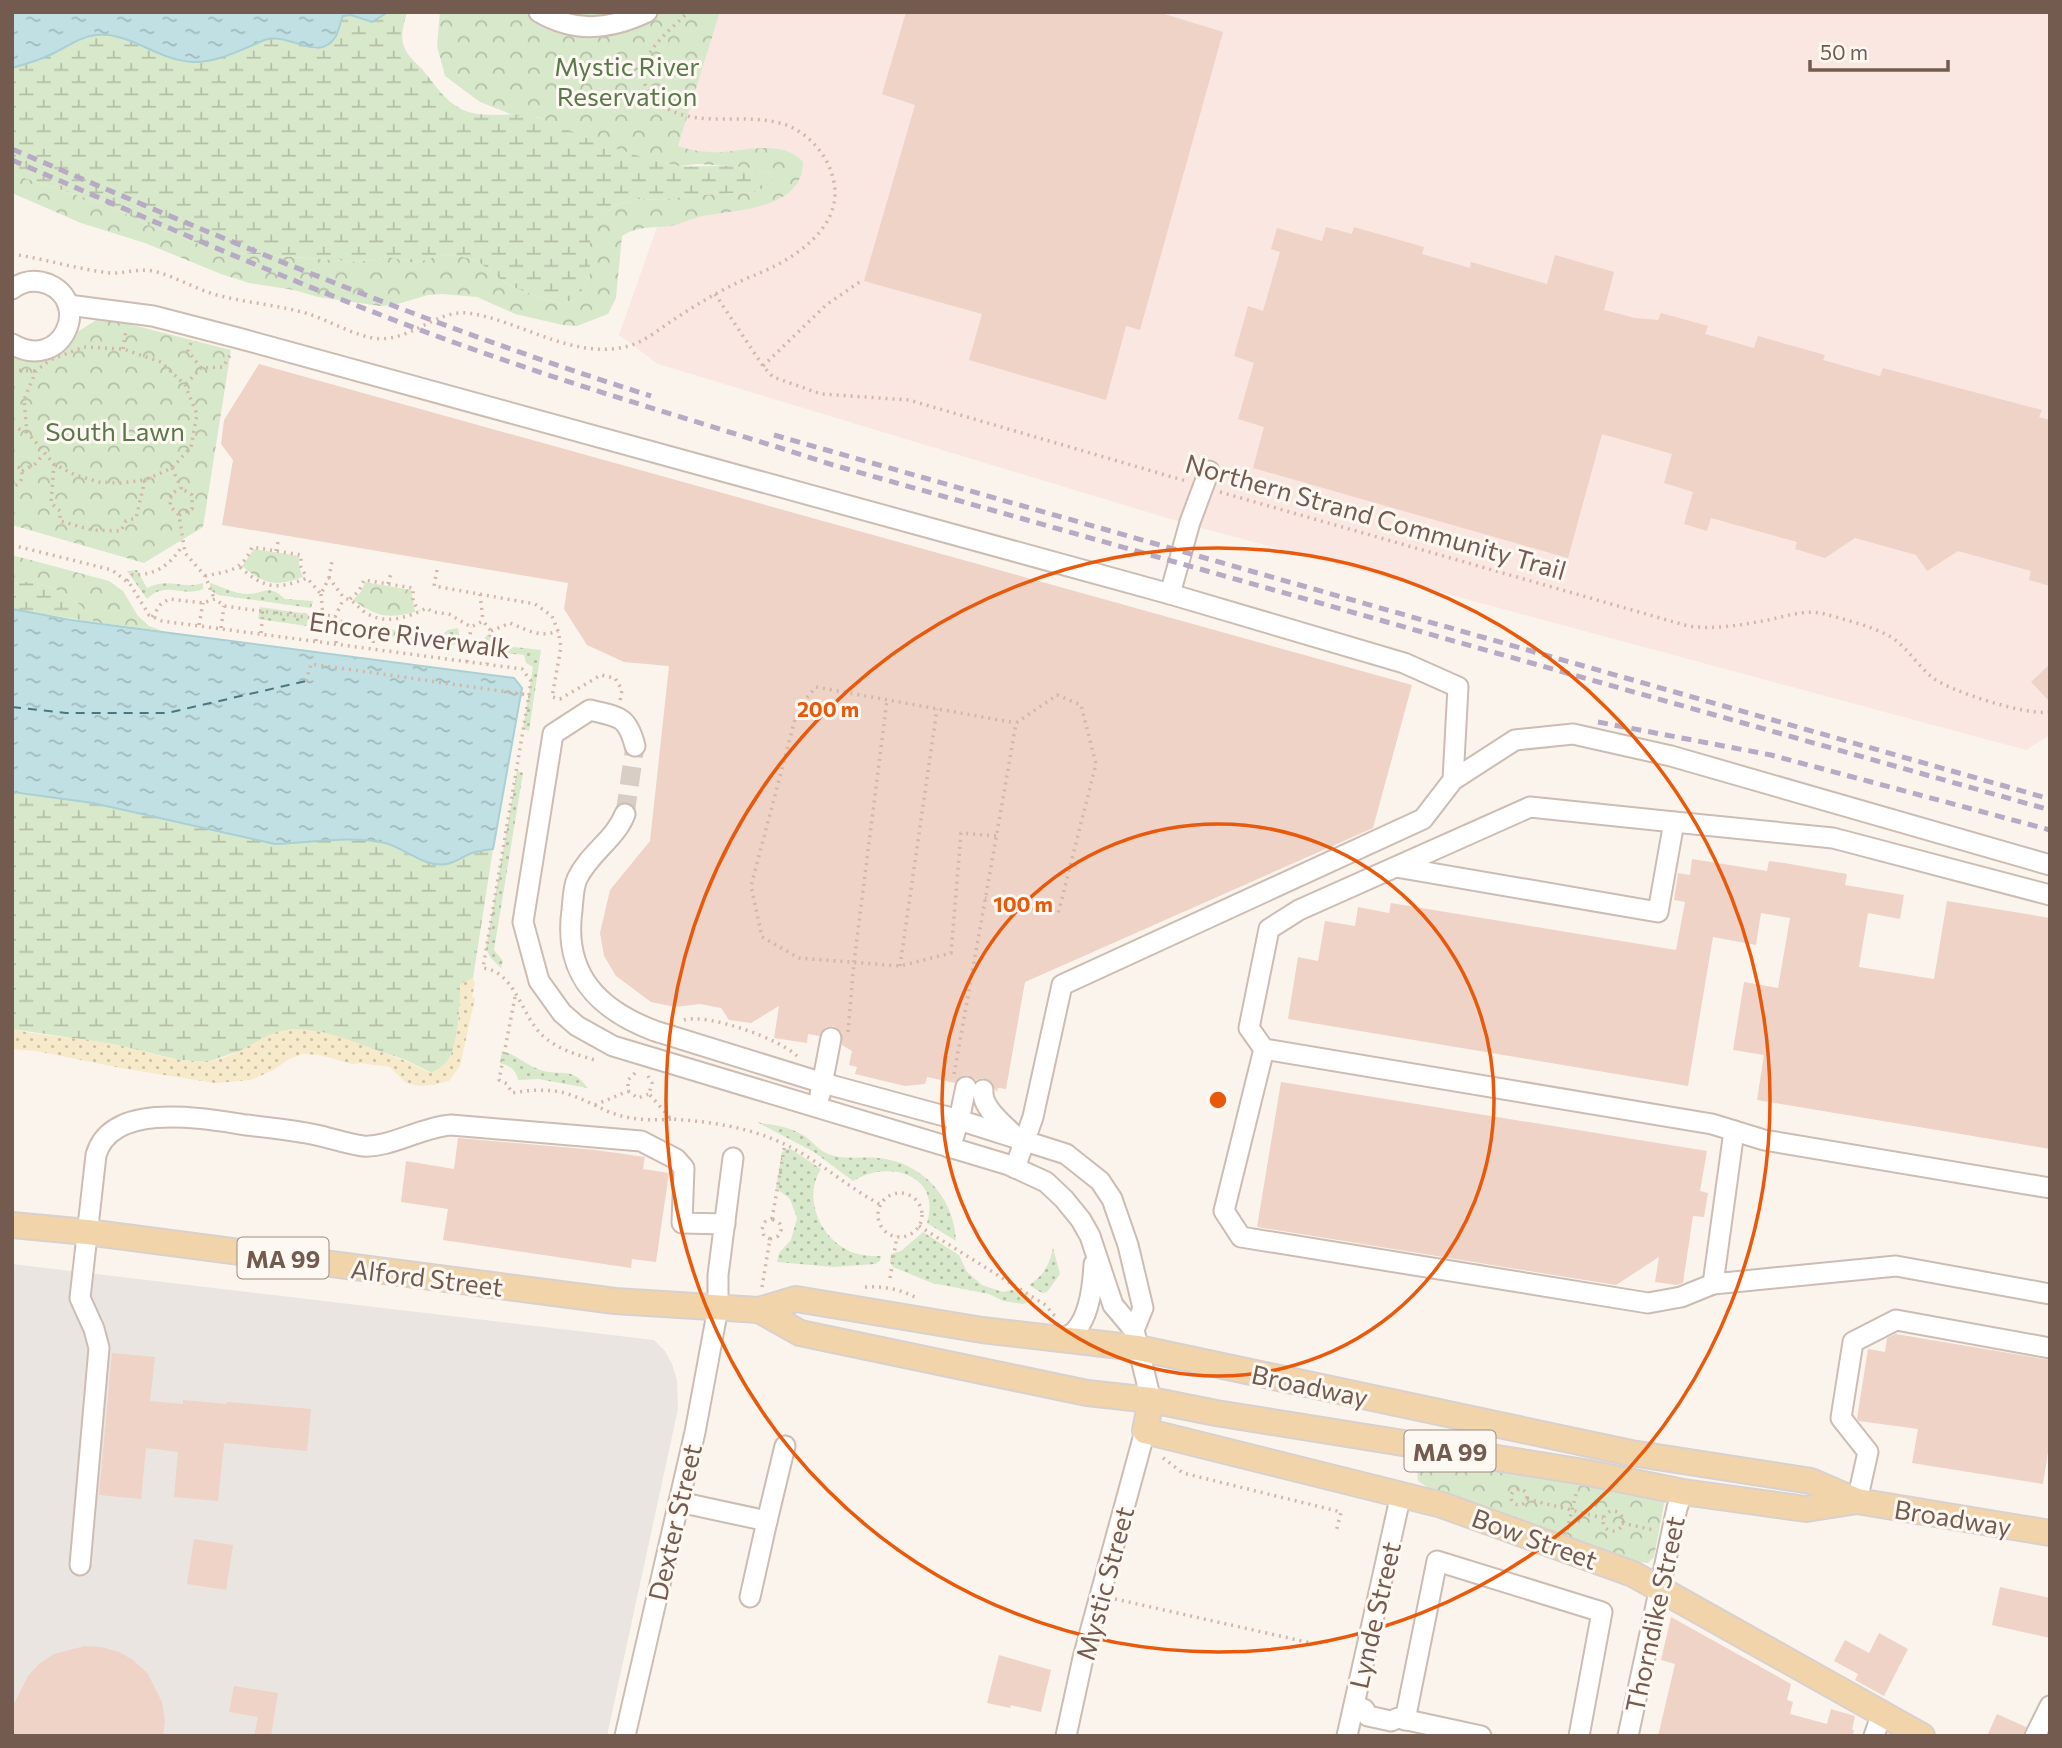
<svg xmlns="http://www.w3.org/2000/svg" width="2062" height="1748" font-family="Commissioner,sans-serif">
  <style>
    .commercial { fill: #fae7e1 }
    .industrial { fill: #ebe5e1 }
    .grass { fill: url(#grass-dots) }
    .wetland { fill: url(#wetland-marsh) }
    .sand { fill: url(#sand-dots) }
    .park { fill: url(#park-crowns) }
    .water { fill: url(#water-ripples); stroke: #a9d0d4; stroke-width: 2 }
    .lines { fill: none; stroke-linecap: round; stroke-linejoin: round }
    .ferry { stroke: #48787e; stroke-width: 2; stroke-dasharray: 9 7; stroke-linecap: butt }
    .building { fill: #eed3c6 }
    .minor-tunnel { stroke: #d9cec5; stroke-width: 19; stroke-dasharray: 19 10; stroke-linecap: butt }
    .minor-casing { stroke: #ccbcb2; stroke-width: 23 }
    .major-casing { stroke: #d8d1ce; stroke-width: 28 }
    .path { stroke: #d3b7a8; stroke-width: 3.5; stroke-dasharray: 2 5; stroke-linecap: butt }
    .minor { stroke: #fff; stroke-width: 19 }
    .major { stroke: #f2d4ab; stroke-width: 24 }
    .rail { stroke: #b7aac5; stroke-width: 5; stroke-dasharray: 10 7; stroke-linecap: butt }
    .ring { fill: none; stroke: #e8590c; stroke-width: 3.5 }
    .labels { text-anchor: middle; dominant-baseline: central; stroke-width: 6; stroke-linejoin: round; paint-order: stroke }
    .shield { fill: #fef8f2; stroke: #9d8a81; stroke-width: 2 }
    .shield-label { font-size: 24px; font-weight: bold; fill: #745b50 }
    .park-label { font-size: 26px; fill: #5a784a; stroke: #fef8f2 }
    .street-label { font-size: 26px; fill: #745b50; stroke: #fef8f2 }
    .centre { fill: #e8590c; stroke: #fef8f2; stroke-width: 3.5 }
    .ring-label { font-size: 21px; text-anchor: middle; font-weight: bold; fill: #e8590c; stroke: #fef8f2; stroke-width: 6; stroke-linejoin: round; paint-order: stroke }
  </style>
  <defs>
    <pattern id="grass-dots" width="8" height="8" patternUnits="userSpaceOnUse" patternTransform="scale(1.75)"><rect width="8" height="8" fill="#d8e8cb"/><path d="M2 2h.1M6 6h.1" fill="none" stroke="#b4bfa7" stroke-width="1.8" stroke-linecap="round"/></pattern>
    <pattern id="wetland-marsh" width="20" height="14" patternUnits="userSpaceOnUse" patternTransform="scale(1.75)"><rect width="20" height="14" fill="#d8e8cb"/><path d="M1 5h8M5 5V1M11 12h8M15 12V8" fill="none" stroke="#b4bfa7"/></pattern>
    <pattern id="sand-dots" width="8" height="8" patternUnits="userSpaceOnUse" patternTransform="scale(1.75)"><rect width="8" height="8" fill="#f6eaca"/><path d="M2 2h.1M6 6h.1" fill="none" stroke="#ccc1a6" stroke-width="1.8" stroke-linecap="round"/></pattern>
    <pattern id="park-crowns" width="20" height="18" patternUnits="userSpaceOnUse" patternTransform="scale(1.75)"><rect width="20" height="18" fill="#d8e8cb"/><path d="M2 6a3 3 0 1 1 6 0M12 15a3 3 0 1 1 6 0" fill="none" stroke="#b4bfa7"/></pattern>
    <pattern id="water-ripples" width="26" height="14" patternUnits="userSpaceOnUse" patternTransform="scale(1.75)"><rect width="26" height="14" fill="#c1e0e3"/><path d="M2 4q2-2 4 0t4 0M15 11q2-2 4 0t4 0" fill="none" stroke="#a1b9ba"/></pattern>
  </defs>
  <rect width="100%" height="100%" fill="#fbf4ec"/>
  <!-- commercial -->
  <polygon class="commercial" points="720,12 2050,12 2050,735 2026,750 1187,524 658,364 619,335 656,230 664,199 723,167 678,146"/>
  <!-- industrial -->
  <polygon class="industrial" points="12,1264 654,1340 665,1351 672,1364 677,1380 678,1409 607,1736 12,1736"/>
  <!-- grass -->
  <g class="grass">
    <path d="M137,570l10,18c22,-11 36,2 56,-5v6c-21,9 -37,-9 -56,10l-20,-28z"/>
    <path d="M210,583c13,4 24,11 38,11 16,0 20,-11 37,5l28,2 -2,7 -93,-13 -8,-5z"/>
    <polygon points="260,607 308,614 307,626 258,619"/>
    <polygon points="381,628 439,637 448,630 458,628 460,639 457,644 451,645 370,633 371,629"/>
    <path d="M488,634l10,5 7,7 36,4 -12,81 -6,-2 10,-62 -7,-4 -2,-8c-13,-2 -39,0 -40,-16z"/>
    <polygon points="517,771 523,773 494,950 503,961 501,968 490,957 486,948"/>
    <path d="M502,1051c14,4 23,13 36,18 22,9 32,-5 50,19l-50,-9 -20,1c-2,-11 -8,-14 -18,-17z"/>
    <path d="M757,1122c16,3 32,4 46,13 8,5 14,13 21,17 17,9 36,4 54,6 44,4 76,39 78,83l-29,-18c15,-48 -38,-64 -74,-42l-39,-29z"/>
    <path d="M786,1149h5l30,20c-20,31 2,76 37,85 7,2 15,2 23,2l-1,5 -5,3 -41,3 -57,-5 2,-9 12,-13 6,-22 -7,-19 -14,-11 6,-36z"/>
    <polygon points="923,1232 959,1255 967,1272 982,1285 1003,1292 1016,1289 1032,1299 1032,1302 1023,1304 1003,1301 989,1294 932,1283 893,1267 890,1262 891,1254 901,1251"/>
    <path d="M1053,1248l7,26 -13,18 -5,1 -13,-8c15,-10 20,-19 24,-37z"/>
  </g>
  <!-- wetland -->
  <g class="wetland">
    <path d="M388,12h19c-3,12 -8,24 -2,37 3,7 11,14 17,20 15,18 27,39 51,44 22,5 48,-3 69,6 32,12 62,26 95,35 14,4 26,10 41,12 27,2 71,-5 94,9l1,4 -5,7 -13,6 -66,4 -28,4 -22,-1 -25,7 -10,9 -13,20 -1,39 -11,23 -5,3 -16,3 -41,-14 -17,-10 -24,-19 -29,-6 -33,9 -25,-6 -31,5 -133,-10 -35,-11 -18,-9 -15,-3 -50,-24 -95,-31v-106l41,-15 21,-12 19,-6 33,3 16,9 63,15 63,-23h16l31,10 13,-4 9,-10 6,-19 8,-1 21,7z"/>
    <path d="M12,581c32,-1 65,13 82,41l-82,-13z"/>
    <path d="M12,792l81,11 182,41c37,-1 73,-9 110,-1 20,5 40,25 61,21 9,-1 17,-8 26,-11 6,-2 14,-3 21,-4l-20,129 -13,7c0,19 -1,63 -14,78 -4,4 -10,7 -14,10l-26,-13 -84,-28 -83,19 -32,11 -27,-2 -68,-16 -100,-15z"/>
  </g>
  <!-- sand -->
  <path class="sand" d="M473,978l2,5 -3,14 3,1 -15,68 -11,15 -16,4 -14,1 -13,-3 -16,-16 -29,-4 -9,1 -32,-9 -17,-1 -14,5 -14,10 -24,11 -36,3 -89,-14 -90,-18 -24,-2v-20c33,8 67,8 100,15 31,6 63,19 94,17 33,-1 57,-32 90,-32 36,1 73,19 107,31 10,3 18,10 29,13 4,-3 10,-6 14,-10 13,-15 14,-59 14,-79z"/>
  <!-- park -->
  <g class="park">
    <path d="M440,12h280l-42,134c15,5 30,7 45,6 25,-2 61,-12 80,10 0,46 -63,48 -96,53 -13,2 -25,9 -37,11 -18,2 -33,0 -48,10l-6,62 -8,16 -31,12 -14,-1 -48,-11 -38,-17 -35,-3 -14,1 -34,10 -14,1 -62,-9 -24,-7 -45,-7 -28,-9 -76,-31 -64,-20 -69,-30v-19l95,31 50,24 15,3 18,9 35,11 133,10 31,-5 25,6 33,-9 29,6 24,19 17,10 41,14 16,-3 5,-3 11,-23v-39l14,-20 10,-9 25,-7 22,1 28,-4 66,-4 13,-6 5,-7 -1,-4 -8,-4 -19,-4 -47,-3 -19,2 -26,-5 -72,-25 -43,-19 -25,-2 -33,-13 -35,-26 -8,-30z"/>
    <polygon points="101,317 231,350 203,527 144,563 12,525 12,346 38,357"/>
    <path d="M254,549l45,7v11l4,10c-28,10 -38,8 -61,-11z"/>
    <path d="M12,555l97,26 14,10 15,25 11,10 14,5 -69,-9c-17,-28 -50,-42 -82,-41z"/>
    <path d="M365,582l46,8 4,22c-27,7 -38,5 -62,-12l8,-8z"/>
    <polygon points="1421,1457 1665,1499 1654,1557 1648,1563 1639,1562 1430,1489 1418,1481 1417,1471"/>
  </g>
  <!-- water -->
  <g class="water">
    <path d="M12,12h376l-16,10 -21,-7 -8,1c-3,6 -4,14 -7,20 -16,27 -45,-2 -68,3 -5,1 -10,4 -15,6 -19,8 -40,18 -61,17 -35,-2 -61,-30 -96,-27 -17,2 -29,12 -44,19 -12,6 -26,10 -40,14z"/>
    <path d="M12,609l59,11 443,58 8,10 -29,161c-7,1 -15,2 -21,4 -9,3 -17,10 -26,11 -21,4 -41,-16 -61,-21 -37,-8 -73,0 -110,1l-182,-41 -81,-11z"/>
  </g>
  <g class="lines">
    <!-- ferry -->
    <polyline class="ferry" points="12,707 66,713 167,713 306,681"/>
  </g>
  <!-- building -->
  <g class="building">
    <polygon points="906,12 1158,12 1223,32 1140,330 1126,326 1106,400 969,360 982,314 864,281 915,105 882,94"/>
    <polygon points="1326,227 1352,234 1354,227 1424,247 1422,254 1470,268 1471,262 1547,284 1555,255 1614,272 1604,310 1635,318 1658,320 1661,313 1708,326 1705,334 1754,348 1758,336 1825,355 1823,360 1880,376 1883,368 2042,410 2039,417 2050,420 2050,586 2029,580 2031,571 1958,551 1927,571 1916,555 1855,538 1825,558 1795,549 1797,542 1711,518 1707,531 1684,524 1693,492 1664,483 1672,454 1602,434 1568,558 1253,468 1264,427 1238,419 1254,363 1234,356 1248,306 1263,311 1280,252 1271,249 1277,228 1322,241"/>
    <polygon points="259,364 1412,685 1373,828 1025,982 1006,1089 998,1088 997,1092 989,1080 982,1078 976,1080 968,1075 962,1076 955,1083 927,1077 925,1084 905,1086 855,1074 857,1067 849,1065 852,1051 842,1045 842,1033 834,1026 826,1027 819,1036 808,1034 807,1043 774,1038 779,1006 751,1023 729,1020 721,1008 700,1004 675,1007 651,1002 616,976 604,956 600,933 610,890 650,841 669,666 624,662 587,645 564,609 568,583 222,525 233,460 221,444 224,420"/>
    <polygon points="2050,664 2050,702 2031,682"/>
    <polygon points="1692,859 1767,871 1769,861 1784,863 1847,874 1845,885 1904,895 1900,919 1868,913 1859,967 1934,979 1947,901 2050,918 2050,1149 1757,1100 1764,1055 1733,1050 1744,982 1778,988 1790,918 1761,913 1756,945 1713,937 1688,1086 1288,1019 1298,957 1318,961 1325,921 1355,926 1358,907 1389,913 1391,903 1676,950 1685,902 1674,900 1678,873 1690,875"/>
    <polygon points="1281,1082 1707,1151 1700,1191 1708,1193 1704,1217 1693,1216 1683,1283 1676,1285 1655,1282 1659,1257 1616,1285 1257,1227"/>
    <polygon points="458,1138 596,1150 645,1157 643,1169 669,1173 656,1262 632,1259 631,1268 443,1240 448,1209 401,1202 406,1161 454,1169"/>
    <polygon points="1896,1334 2050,1360 2050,1439 2043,1484 1912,1463 1918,1429 1859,1421 1857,1418 1868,1349 1885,1352 1887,1338"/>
    <polygon points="112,1353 155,1357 150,1401 183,1404 183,1400 227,1404 227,1402 311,1409 307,1451 224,1443 218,1501 174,1497 178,1452 146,1448 141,1499 99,1495"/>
    <polygon points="194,1539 233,1545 226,1590 187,1584"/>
    <polygon points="2000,1587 2050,1598 2050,1638 1992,1625"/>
    <polygon points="1671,1617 1791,1684 1787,1700 1793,1702 1790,1714 1827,1724 1831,1709 1855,1716 1852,1730 1854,1730 1853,1736 1658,1736 1675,1664 1661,1660"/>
    <polygon points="1879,1633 1908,1649 1884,1696 1855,1680 1858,1674 1834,1661 1845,1640 1869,1653"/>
    <polygon points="85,1646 101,1647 119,1652 133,1660 148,1674 162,1702 165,1721 163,1736 13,1736 14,1704 28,1676 39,1664 54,1654"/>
    <polygon points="999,1655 1051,1670 1041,1712 1011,1705 1010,1708 987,1703"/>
    <polygon points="234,1686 278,1693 271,1736 254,1736 258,1717 229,1712"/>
    <polygon points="1997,1714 2026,1727 2023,1736 1987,1736"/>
  </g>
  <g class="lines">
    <!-- minor-tunnel -->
    <polyline class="minor-tunnel" points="625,814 635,746"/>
    <!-- minor casing -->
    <g class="minor-casing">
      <g id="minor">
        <path d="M539,12c36,21 70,18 108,0"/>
        <path d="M12,289c11,-8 23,-10 36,-5 45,19 13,89 -36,60"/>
        <polyline points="68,305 153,316 238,338 1170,594 1404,663 1458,687 1453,780 1423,819 1062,985 1033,1117 1015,1168"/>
        <polyline points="1170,594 1190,522 1209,471"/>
        <path d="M635,746c-8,-31 -17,-29 -45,-36l-37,24 -30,188 16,59 23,32 15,13 36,20 396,119 37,17 18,17 17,21 9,16 23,69 21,25"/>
        <polyline points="1453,780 1515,740 1573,734 1671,756 2050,865"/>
        <path d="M625,814c-10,26 -36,39 -48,65 -4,9 -4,22 -5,31 -9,65 27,100 83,121l168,52 136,37 107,34 34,27 12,18 16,46 15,63 -9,22 17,70"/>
        <polyline points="1674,822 1833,838 2050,895"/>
        <polyline points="1396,867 1658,912 1674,822 1530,807 1299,910 1269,929 1249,1028 1264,1049 1712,1124 1764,1140 2050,1188"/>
        <polyline points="1264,1049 1224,1211 1241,1237 1648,1303 1681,1297 1713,1284"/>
        <path d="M983,1090c-2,17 20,34 32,46"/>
        <polyline points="820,1095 831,1038"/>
        <polyline points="1734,1131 1713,1284 1896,1266 2050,1294"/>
        <polyline points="950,1148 959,1120 966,1087"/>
        <path d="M1062,1339c4,-2 11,-5 14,-9 14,-16 17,-46 18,-66"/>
        <polyline points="1857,1501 1868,1452 1841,1418 1853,1342 1896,1320 2050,1348"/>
        <polyline points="679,1502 767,1521 750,1597"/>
        <polyline points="767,1521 785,1446"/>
        <path d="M80,1565l19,-217 -5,-19 -14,-31 16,-143c16,-55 110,-36 151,-30 23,3 46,5 69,10 15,3 31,9 47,11 26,2 59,-19 88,-21l190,16 35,18 8,9 -2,55 43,1"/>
        <polyline points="1354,1706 1364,1709 1368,1716 1391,1721 1398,1718 1481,1736"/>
        <polyline points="1405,1720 1437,1561 1602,1612 1579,1736"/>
        <polyline points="625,1736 695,1432 718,1308 718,1275 733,1158"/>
        <polyline points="1066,1736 1083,1658 1145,1431"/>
        <polyline points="1347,1736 1401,1494"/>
        <polyline points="1628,1736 1677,1508 1683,1492"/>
        <polyline points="1874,1736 1882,1713"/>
        <polyline points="2035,1736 2050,1706"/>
      </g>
    </g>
    <!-- major casing -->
    <g class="major-casing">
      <g id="major">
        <polyline points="12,1225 87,1232 615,1301 759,1310 796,1299 982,1330 1138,1348 1631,1453 1811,1481 1857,1501 2050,1533"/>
        <polyline points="759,1310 800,1333 1087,1393 1151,1400 1216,1413 1584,1472 1683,1492 1806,1509 1857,1501"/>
        <polyline points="1151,1400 1145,1431 1442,1505 1633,1574 1922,1736"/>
      </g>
    </g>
    <!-- path -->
    <g class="path">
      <path d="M12,254c33,5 65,15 98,19 15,1 28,-5 43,-2 22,5 42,18 64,24 30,8 62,10 92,19 21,7 42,20 64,24 36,6 63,-29 95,-25 51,7 103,46 156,34 18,-3 34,-17 49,-27 26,-17 52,-33 82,-45 38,-15 91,-48 78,-97 -5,-21 -22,-42 -42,-51 -44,-20 -108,10 -141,-34 -24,-31 19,-61 38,-81"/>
      <polyline points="715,294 763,366 773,377 821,394 909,400 1186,481"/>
      <polyline points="191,343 188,351 201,368 223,367 230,355"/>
      <polygon points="84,347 123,349 161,362 185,385 197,414 191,447 172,468 145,480 121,483 99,482 75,475 54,464 27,432 24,400 36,371 50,360"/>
      <polyline points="123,349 126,330"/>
      <polyline points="763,366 826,305 861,281"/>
      <polyline points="12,370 36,371"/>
      <polyline points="186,384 201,368"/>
      <polyline points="12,426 26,432"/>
      <path d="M12,463l9,6c3,8 0,15 -9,18"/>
      <polyline points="54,464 51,503 60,511 60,521 92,530 121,531 126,521 136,518 145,480"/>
      <polyline points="172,468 181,488 171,494 170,506 179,515 185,553 205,576 214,598"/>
      <polyline points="22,471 35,464 44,454"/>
      <path d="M1220,492l468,134c26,4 54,-1 80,-6 19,-4 38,-11 57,-6 21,6 47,12 66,23 17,11 27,29 42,41 19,14 94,38 117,34"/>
      <polyline points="179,515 192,509 192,495 181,488"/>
      <path d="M12,545l100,25 18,14 19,31 13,6 360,48 9,12 -2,14 -46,273c33,4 38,48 60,68 16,14 35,19 55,25"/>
      <polyline points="276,551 278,542"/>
      <path d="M240,567c24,22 37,23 67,11l14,16 8,-16 15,20c9,2 12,7 19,13 21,15 43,7 64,-3l5,4 17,2 22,13 12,-6 8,10 -4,33"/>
      <polyline points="437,570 434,586 535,604 552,616 558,631 561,647 552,697 560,699 601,675 615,678 622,690 620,701"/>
      <path d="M205,576c24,-5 37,-5 47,-29l49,8v12l6,11"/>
      <polyline points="329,578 332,561"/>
      <path d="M127,581l5,-6c25,0 38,-10 51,-30"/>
      <polyline points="388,584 391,573"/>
      <polyline points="321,594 323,616"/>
      <polyline points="480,594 483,621"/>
      <polyline points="350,599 359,591 364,580 413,588 413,601 419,611"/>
      <path d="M152,617l9,-13 8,-5 34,4 12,-4 9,7 95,13c10,-7 12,-2 21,2 17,6 35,1 33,26"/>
      <polyline points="335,617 344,598"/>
      <polyline points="199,625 203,603"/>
      <polyline points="221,628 224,606"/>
      <path d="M491,631l19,-8c17,7 30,15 48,8"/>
      <polyline points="261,633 263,612"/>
      <polyline points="316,641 319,619"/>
      <polyline points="336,643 339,621"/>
      <polyline points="467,662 471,627"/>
      <polyline points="306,681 311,664 529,695"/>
      <polyline points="996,836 961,833 951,953 900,966 799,958 762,937 751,886 798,708 816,687 1016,723"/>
      <polyline points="900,966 937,709"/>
      <path d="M515,997l-16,83 8,4 5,9c16,-3 33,-4 49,-1 16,4 31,12 46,19 21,9 42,10 64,8"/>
      <path d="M684,1020c24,-7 96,19 113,36"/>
      <polyline points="848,1032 854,962 887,700"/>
      <polyline points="635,1073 628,1080 628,1091 638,1098 649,1094"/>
      <path d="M954,1074c21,-117 42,-234 62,-351l41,-28 24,10 15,59 -38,150 -73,-16"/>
      <polyline points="648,1076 652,1083 649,1094"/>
      <path d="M650,1095l21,24c44,3 85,9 125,31 29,16 55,39 85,55"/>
      <polyline points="595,1105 628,1091"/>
      <circle cx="900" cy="1215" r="22"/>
      <polyline points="772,1219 785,1144"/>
      <polyline points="919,1226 1044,1304 1055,1316"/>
      <polyline points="770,1239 778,1236 781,1230 780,1224 772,1219"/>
      <polyline points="770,1239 764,1236 762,1229 765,1222 772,1219"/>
      <polyline points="890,1278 897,1236"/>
      <polyline points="762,1287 770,1239"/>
      <path d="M865,1287c18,-1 34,2 50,10"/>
      <polyline points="1163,1458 1183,1473 1341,1512 1336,1532"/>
      <circle cx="1519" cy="1497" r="8"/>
      <polyline points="1527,1499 1603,1518"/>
      <circle cx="1613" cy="1521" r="10"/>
      <polyline points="1622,1523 1654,1530"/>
      <polyline points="1567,1530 1577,1490"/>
      <polyline points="1115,1599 1311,1643"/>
    </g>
    <!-- minor -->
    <use href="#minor" class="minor"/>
    <!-- major -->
    <use href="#major" class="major"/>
    <!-- rail -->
    <g class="rail">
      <path d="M12,149c210,90 420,178 639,247"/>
      <path d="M12,160c150,65 299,131 452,186 122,44 247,79 369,119l1217,345"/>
      <polyline points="774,435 2050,799"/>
      <polyline points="1598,722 1771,755 2050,830"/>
    </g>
  </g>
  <!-- distance rings -->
  <g class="ring">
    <circle cx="1218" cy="1100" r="276"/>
    <circle cx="1218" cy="1100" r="552"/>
  </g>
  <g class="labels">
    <!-- shield labels -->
    <g class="shield">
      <rect x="237.5" y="1237.5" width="91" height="41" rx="5"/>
      <rect x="1404.5" y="1430.5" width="91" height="41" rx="5"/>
    </g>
    <g class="shield-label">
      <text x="283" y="1258">MA 99</text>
      <text x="1450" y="1451">MA 99</text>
    </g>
    <!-- park labels -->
    <g class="park-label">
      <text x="627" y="65">Mystic River<tspan x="627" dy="30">Reservation</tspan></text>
      <text x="115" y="430">South Lawn</text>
    </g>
    <!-- street labels -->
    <g class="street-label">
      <text transform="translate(1376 516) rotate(16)">Northern Strand Community Trail</text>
      <text transform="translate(410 634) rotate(8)">Encore Riverwalk</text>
      <text transform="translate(427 1277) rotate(7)">Alford Street</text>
      <text transform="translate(1310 1385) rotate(12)">Broadway</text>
      <text transform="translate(1953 1517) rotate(9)">Broadway</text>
      <text transform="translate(674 1522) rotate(-77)">Dexter Street</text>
      <text transform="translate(1535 1538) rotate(20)">Bow Street</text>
      <text transform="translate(1104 1583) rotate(-75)">Mystic Street</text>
      <text transform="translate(1654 1614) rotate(-78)">Thorndike Street</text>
      <text transform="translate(1374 1615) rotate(-77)">Lynde Street</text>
    </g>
  </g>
  <circle cx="1218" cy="1100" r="10" class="centre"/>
  <g class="ring-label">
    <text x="828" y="717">200 m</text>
    <text x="1023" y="912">100 m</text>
  </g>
  <!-- border -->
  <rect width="2062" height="1748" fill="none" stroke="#745b50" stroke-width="28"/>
  <!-- scale -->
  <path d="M1810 60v10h138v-10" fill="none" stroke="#745b50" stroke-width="3.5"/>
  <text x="1820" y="60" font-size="21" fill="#745b50" stroke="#fef8f2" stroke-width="5" paint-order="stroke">50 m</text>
</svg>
